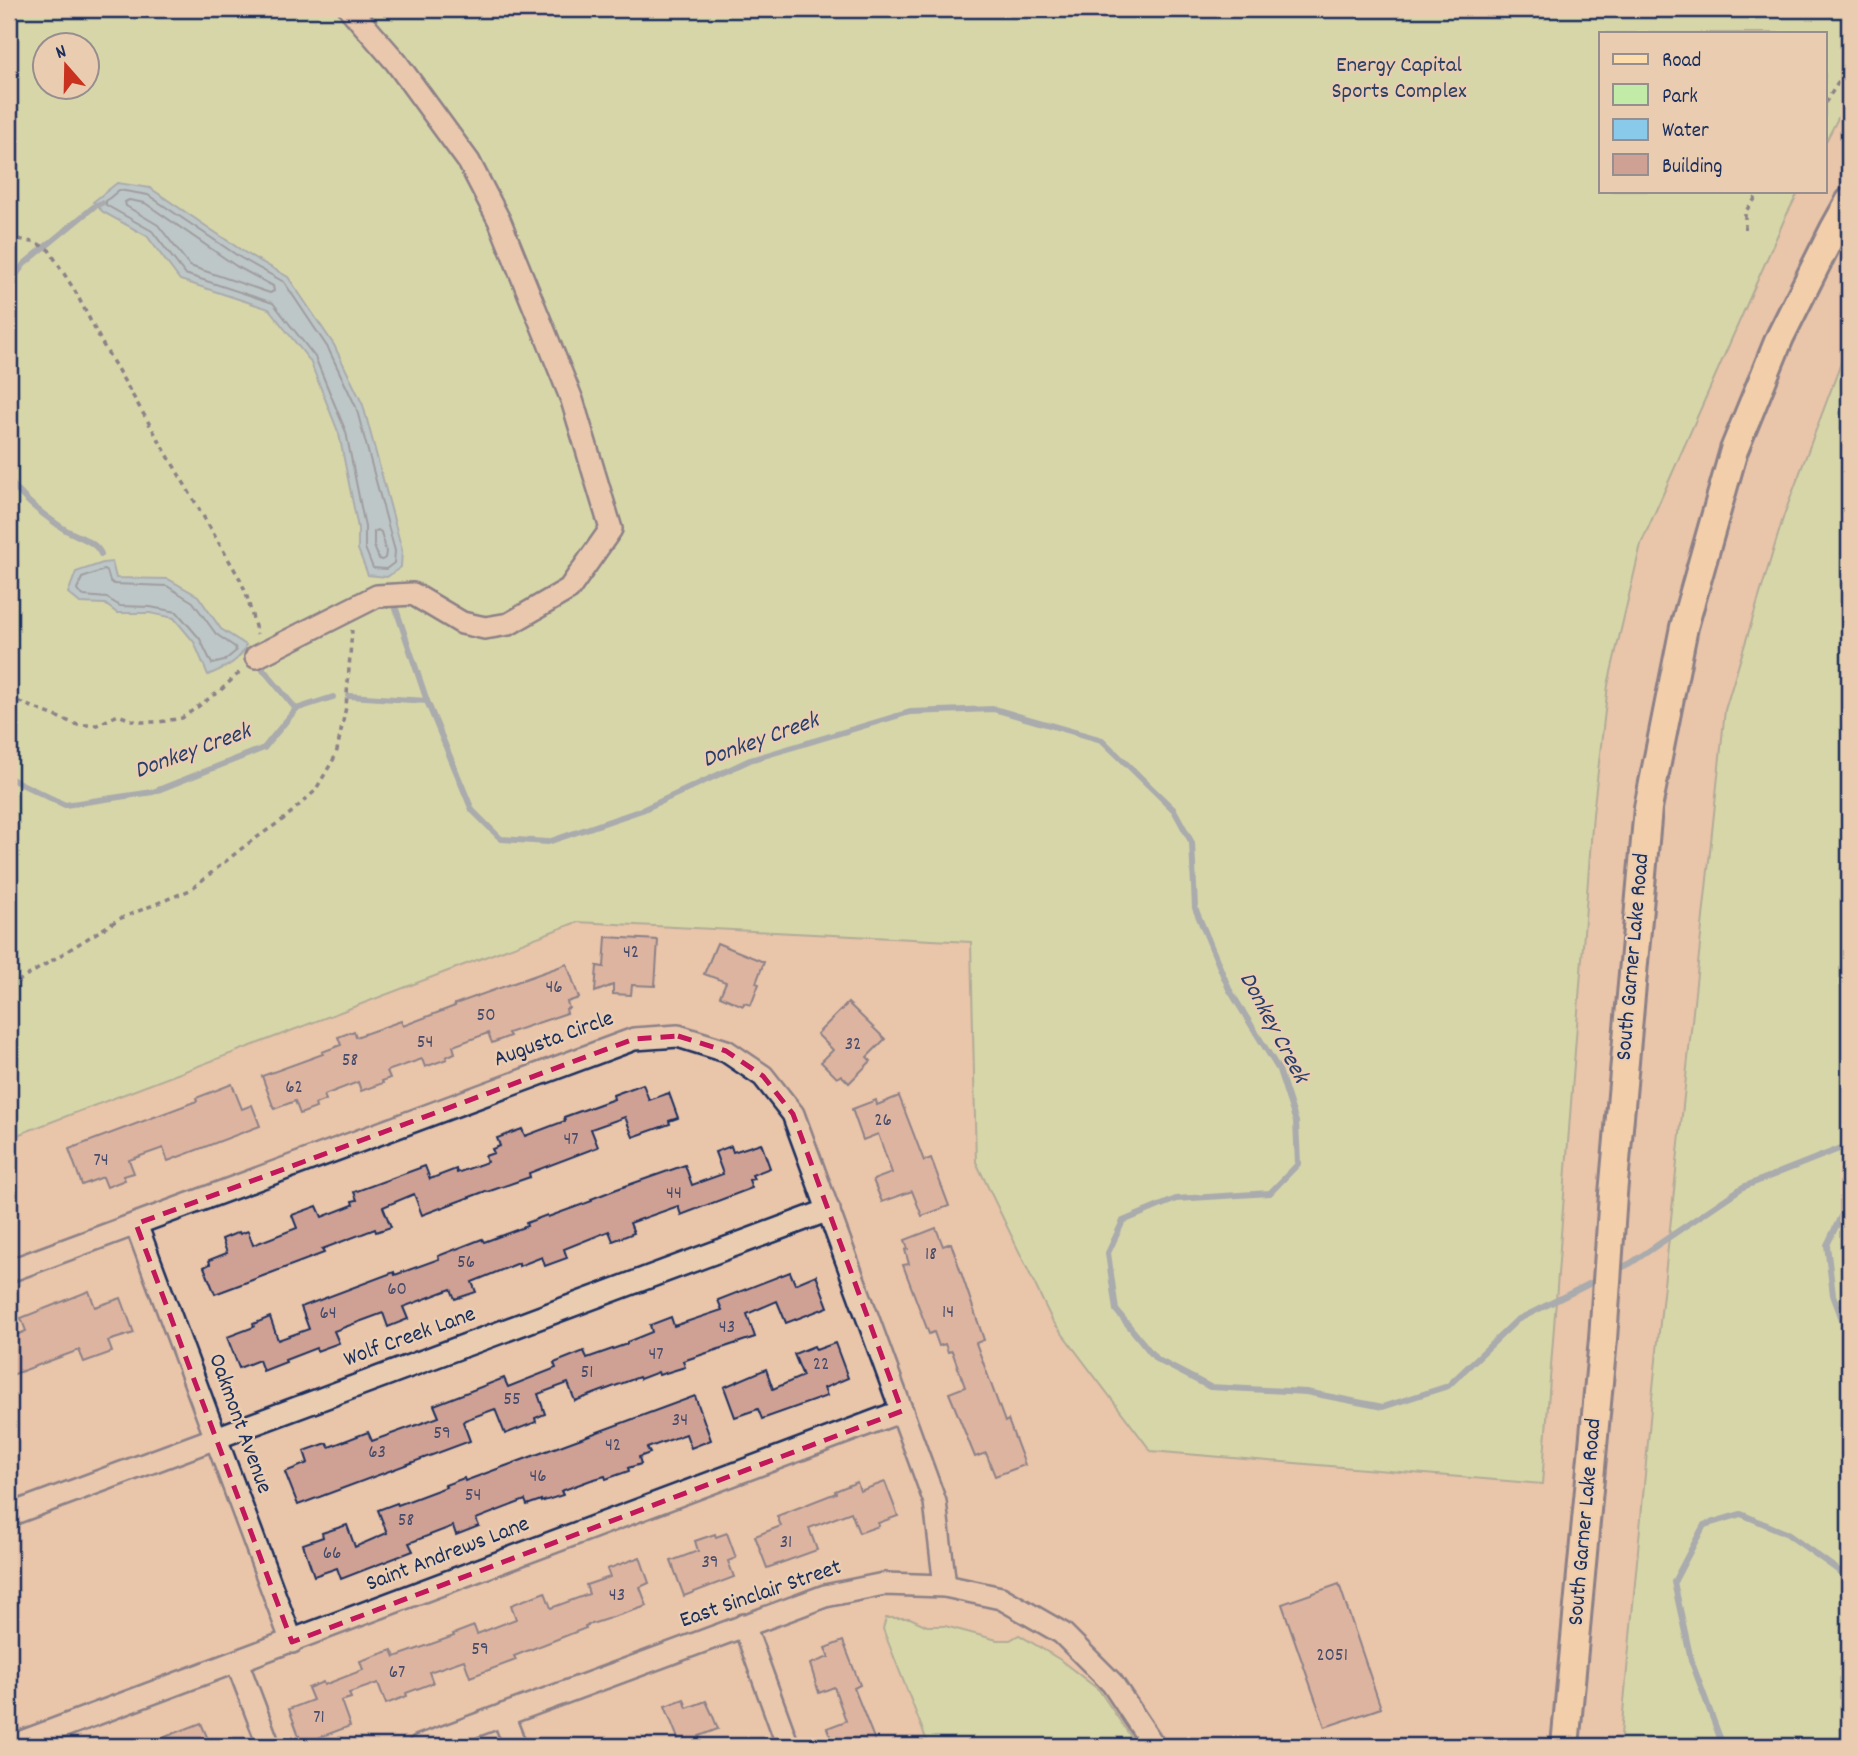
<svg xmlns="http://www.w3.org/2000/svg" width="1858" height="1755" font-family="Dekko,sans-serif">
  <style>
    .green { fill: #c1eba7; stroke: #6e8d82; stroke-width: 2; fill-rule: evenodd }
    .water { fill: #89caea; stroke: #5d8cb2; stroke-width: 2 }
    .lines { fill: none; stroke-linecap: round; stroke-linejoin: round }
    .shore { stroke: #476d96; stroke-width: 2 }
    .stream { stroke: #5d8cb2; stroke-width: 6 }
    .building { fill: #cfa194; stroke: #1b2f5e; stroke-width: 2 }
    .minor-casing { stroke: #1b2f5e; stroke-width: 26 }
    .major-casing { stroke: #1b2f5e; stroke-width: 32 }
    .path { stroke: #1b2f5e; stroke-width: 3.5; stroke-dasharray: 5 5; stroke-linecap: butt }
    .minor { stroke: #eacdb1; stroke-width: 21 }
    .major { stroke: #fddcac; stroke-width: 26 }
    .marked { fill: none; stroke: #c2185b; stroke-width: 5; stroke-dasharray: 14 9; stroke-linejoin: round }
    .labels { text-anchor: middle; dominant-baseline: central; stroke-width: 5; stroke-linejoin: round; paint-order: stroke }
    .number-label { font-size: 19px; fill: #484c6c }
    .park-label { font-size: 23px; fill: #2c4265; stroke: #eacdb1 }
    .street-label { font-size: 23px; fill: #1b2f5e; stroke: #eacdb1 }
    .water-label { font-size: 24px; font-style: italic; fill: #263e6c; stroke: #eacdb1 }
  </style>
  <rect width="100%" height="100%" fill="#e9c5aa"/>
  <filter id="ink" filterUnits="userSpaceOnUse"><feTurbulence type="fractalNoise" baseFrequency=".0143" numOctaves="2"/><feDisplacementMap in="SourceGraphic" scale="14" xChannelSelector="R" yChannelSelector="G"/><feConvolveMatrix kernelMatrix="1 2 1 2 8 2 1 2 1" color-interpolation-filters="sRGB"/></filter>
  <g filter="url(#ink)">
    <!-- green -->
    <g class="green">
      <path d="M9,9h1840v88l-24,46v-110h-224v158h198l-14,27 -144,326 -33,141 -15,129 -51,670 -391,-33 -99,-131 -76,-158 -5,-220 -394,-20 -568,216zM46,46h42v42h-42z"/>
      <polygon points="1849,345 1849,1746 1620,1746 1652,1398 1725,710 1784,515 1843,358"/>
      <polygon points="886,1618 910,1618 927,1626 945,1626 997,1640 1010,1640 1019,1635 1059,1659 1099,1690 1137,1746 929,1746 883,1629"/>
    </g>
    <!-- water -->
    <g class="water">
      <polygon points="117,183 150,188 244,252 288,277 334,345 363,405 402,550 401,567 387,577 368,575 358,549 358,528 339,434 310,361 269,309 180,280 147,236 103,212 93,202"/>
      <path d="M112,562l4,16 52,1 30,17 23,33 25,16c-6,17 -22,23 -38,30l-14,-33 -20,-24 -24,-5h-33l-12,-9 -25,-1 -12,-10 8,-21 27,-9z"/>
    </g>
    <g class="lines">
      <!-- shore -->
      <g class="shore">
        <polygon points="119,190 148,195 241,258 284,282 328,348 356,407 395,551 394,563 386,569 373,568 365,548 365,527 346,432 315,357 273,303 185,274 152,231 106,205 106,201"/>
        <polygon points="129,200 145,203 236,266 273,286 274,291 270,293 190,266 158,225 126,206 125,202"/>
        <polygon points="378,530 381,532 386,552 385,558 382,560 379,559 374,546 374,532"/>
        <polygon points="104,570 107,571 110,581 114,584 167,586 193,602 216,634 235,647 236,651 224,661 212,664 200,639 177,612 150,607 120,606 107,598 84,596 78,592 77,589 82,578"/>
      </g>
      <!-- stream -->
      <g class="stream">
        <polyline points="9,284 24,264 96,205 102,203"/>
        <path d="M9,479c13,20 32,34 52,48 13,9 34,13 40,27"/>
        <polyline points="395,606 427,701"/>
        <polyline points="349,696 427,701 472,810 501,839 548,842 642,810 750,760 910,712 994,709 1102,740 1174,810 1192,843 1195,908 1229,989 1279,1070 1296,1122 1298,1164 1270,1193 1176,1199 1123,1221 1108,1253 1116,1310 1156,1359 1210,1387 1306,1392 1383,1407 1448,1386 1517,1320 1599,1279"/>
        <polyline points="296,709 333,697"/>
        <polyline points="9,778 65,805 153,792 264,748 296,709 262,668"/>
        <polyline points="1849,1214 1841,1216 1827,1245 1833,1295 1849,1338"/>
        <polyline points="1615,1271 1631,1263 1743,1187 1849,1145"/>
        <polyline points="1723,1746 1691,1660 1674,1582 1704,1525 1741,1514 1786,1533 1849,1578"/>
      </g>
    </g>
    <!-- building -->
    <g class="building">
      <polygon points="606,937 658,940 655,986 632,985 631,995 613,994 613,985 595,992 597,966 604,967"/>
      <polygon points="717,943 764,962 756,983 759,984 751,1005 744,1003 743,1006 720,996 726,982 704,974"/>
      <polygon points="567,964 579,998 567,1002 569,1008 566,1009 567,1013 508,1033 510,1036 492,1043 488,1033 453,1046 455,1053 446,1057 447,1059 425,1067 422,1059 387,1071 390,1078 382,1081 383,1083 361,1091 358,1082 324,1095 326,1100 315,1104 316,1108 300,1114 295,1101 274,1109 262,1076 323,1054 322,1052 341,1045 338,1037 354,1031 356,1037 401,1021 403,1026 455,1006 455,1004"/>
      <polygon points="848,1003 885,1039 867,1057 871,1061 849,1083 841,1075 837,1078 821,1062 833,1050 817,1034"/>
      <polygon points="232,1084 242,1109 252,1105 260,1126 168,1161 163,1148 129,1160 134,1173 123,1176 125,1180 107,1187 103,1177 82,1185 69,1149 197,1101 196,1098"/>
      <polygon points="643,1084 649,1100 669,1093 678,1118 669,1121 670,1124 633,1137 625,1117 591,1129 598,1147 529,1173 530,1177 487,1192 486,1191 422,1215 414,1194 383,1207 391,1227 376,1232 375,1229 322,1249 324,1253 215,1294 204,1267 210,1264 209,1260 227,1253 222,1239 239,1232 240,1234 248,1231 253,1245 297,1228 292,1215 317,1206 322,1217 353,1205 352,1201 357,1200 354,1192 425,1166 430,1179 456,1169 457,1173 487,1162 485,1156 494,1153 492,1149 500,1146 497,1138 522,1129 525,1136 565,1121 564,1117 614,1099 613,1095"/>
      <polygon points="899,1096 924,1161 931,1158 949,1206 922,1216 912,1191 882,1202 873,1180 892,1173 878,1134 863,1140 852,1109 876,1100 877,1105"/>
      <polygon points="761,1143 770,1168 752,1175 754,1179 749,1180 752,1188 681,1215 678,1206 630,1223 634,1233 613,1241 609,1231 564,1249 567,1258 545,1266 542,1257 519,1266 519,1263 472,1282 476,1292 455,1299 451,1289 403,1307 408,1319 388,1327 383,1313 334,1331 339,1343 317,1351 316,1348 285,1360 286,1362 263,1371 259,1360 239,1368 227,1337 254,1327 253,1324 270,1317 278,1340 309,1329 301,1307 394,1272 395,1275 439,1259 438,1256 482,1239 484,1242 527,1226 526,1223 547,1215 548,1217 592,1201 591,1199 617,1189 685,1165 692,1185 723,1174 715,1152 731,1146 733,1152"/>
      <polygon points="936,1228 943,1246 951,1243 984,1340 976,1343 1005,1422 1008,1420 1025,1465 995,1476 986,1453 975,1457 949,1393 965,1387 952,1351 948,1352 945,1344 939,1346 934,1332 929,1334 903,1265 909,1264 905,1250 908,1249 905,1240"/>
      <polygon points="790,1272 795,1284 816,1275 828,1307 786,1323 777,1301 747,1314 755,1337 683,1361 685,1367 659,1375 658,1372 640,1379 639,1377 575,1401 568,1383 538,1394 545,1414 535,1418 536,1422 505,1434 495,1409 465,1420 463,1422 470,1441 298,1505 285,1472 308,1463 304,1451 327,1443 329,1447 368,1432 372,1441 439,1417 434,1405 504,1378 508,1387 556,1368 554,1363 584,1351 587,1358 627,1344 627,1342 652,1332 650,1325 671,1317 674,1326 722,1310 718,1300"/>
      <polygon points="89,1291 95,1307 121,1298 134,1333 108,1341 112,1352 84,1362 79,1350 9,1376 9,1338 26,1331 21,1318"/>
      <polygon points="835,1343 848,1378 824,1388 827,1396 762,1419 758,1409 735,1417 724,1387 766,1369 773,1389 803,1376 794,1354 814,1346 816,1350"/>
      <polygon points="695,1396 711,1440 691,1448 686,1434 647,1448 650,1453 639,1457 641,1464 628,1468 629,1471 606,1479 605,1476 591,1480 561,1491 563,1495 541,1502 541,1500 527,1505 525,1500 476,1519 479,1526 456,1535 453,1526 409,1543 413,1551 341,1579 337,1568 314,1576 303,1544 323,1537 322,1533 347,1525 355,1547 387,1533 378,1510 397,1503 398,1505 446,1487 445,1485 464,1478 465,1481"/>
      <polygon points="857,1482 860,1491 885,1482 898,1516 878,1523 879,1526 859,1533 851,1512 809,1528 817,1550 767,1568 755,1536 781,1526 777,1516 836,1493 835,1491"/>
      <polygon points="727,1533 736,1558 728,1561 734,1577 684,1596 671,1561 698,1551 695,1541 715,1534 716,1537"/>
      <polygon points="640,1557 649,1583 640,1587 647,1606 585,1626 586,1628 514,1656 516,1660 470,1677 464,1660 429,1672 433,1683 406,1693 407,1696 386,1704 378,1683 349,1693 351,1698 341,1701 350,1726 302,1744 289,1709 313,1700 308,1688 323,1682 324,1685 363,1670 360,1661 392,1650 395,1657 454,1636 453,1634 474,1626 477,1634 516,1619 511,1605 545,1592 551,1608 589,1594 586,1585 610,1577 607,1569"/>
      <polygon points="1339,1584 1381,1708 1325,1727 1282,1604"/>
      <polygon points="843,1641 860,1685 854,1688 877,1746 834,1746 827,1728 846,1721 834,1687 819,1693 810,1664 829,1657 825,1648"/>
      <polygon points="684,1699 687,1708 706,1701 712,1714 718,1729 699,1736 703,1746 681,1746 665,1706"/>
      <polygon points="201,1723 211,1746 144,1746 144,1745"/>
    </g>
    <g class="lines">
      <!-- minor casing -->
      <g class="minor-casing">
        <g id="minor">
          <polyline points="256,657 377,596 413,594 462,623 485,628 509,624 569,589 611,529 572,400 500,222 469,162 396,62 350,9"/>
          <polyline points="136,1224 292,1642"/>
          <polyline points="9,1271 634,1039 678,1036 726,1051 763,1076 793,1114 935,1502 945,1586"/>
          <polyline points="9,1515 829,1210"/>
          <polyline points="744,1625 788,1746"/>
          <polyline points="237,1662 269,1746"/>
          <polyline points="503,1715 515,1746"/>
          <polyline points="11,1746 902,1411"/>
          <polyline points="420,1746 825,1596 884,1584 945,1586 1001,1598 1062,1633 1112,1683 1154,1746"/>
        </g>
      </g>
      <!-- major casing -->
      <g class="major-casing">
        <polyline id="major" points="1565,1746 1603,1339 1613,1194 1648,808 1684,627 1734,450 1780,337 1834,229 1849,202"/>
      </g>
      <!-- path -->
      <g class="path">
        <polyline points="1825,103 1849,66"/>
        <polyline points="1745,229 1745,212 1761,191"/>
        <polyline points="9,237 37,243 49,250 75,291 102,343 240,579 246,593 257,634"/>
        <polyline points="9,698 78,725 97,725 118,715 137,722 159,722 182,718 221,690 242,670"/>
        <polyline points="9,987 119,919 190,890 246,845 285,818 315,791 336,755 346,707 352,630"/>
      </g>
      <!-- minor -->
      <use href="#minor" class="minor"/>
      <!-- major -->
      <use href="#major" class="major"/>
    </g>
  </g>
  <!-- marked area -->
  <path d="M0 0H1858V1755H0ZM678,1036l48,15 37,25 30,38 109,297 -610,231 -156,-418 498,-185z" fill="#e9c5aa" fill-opacity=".55" fill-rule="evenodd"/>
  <path class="marked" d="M678,1036l48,15 37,25 30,38 109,297 -610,231 -156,-418 498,-185z"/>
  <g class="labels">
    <!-- number labels -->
    <g class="number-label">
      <text x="631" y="953">42</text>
      <text x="554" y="988">46</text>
      <text x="486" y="1016">50</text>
      <text x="425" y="1043">54</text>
      <text x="853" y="1045">32</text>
      <text x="350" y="1061">58</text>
      <text x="294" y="1088">62</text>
      <text x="883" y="1121">26</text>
      <text x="571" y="1140">47</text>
      <text x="101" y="1161">74</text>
      <text x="674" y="1194">44</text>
      <text x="931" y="1255">18</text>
      <text x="466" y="1263">56</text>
      <text x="397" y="1290">60</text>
      <text x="948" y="1313">14</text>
      <text x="328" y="1314">64</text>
      <text x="727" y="1328">43</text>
      <text x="656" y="1355">47</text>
      <text x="821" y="1365">22</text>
      <text x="587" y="1373">51</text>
      <text x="512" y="1400">55</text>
      <text x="680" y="1421">34</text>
      <text x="442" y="1434">59</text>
      <text x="613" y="1446">42</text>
      <text x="377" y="1453">63</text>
      <text x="538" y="1477">46</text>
      <text x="473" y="1496">54</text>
      <text x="406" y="1521">58</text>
      <text x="786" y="1543">31</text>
      <text x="332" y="1554">66</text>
      <text x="710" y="1563">39</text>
      <text x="617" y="1596">43</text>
      <text x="480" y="1650">59</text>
      <text x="1332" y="1656">2051</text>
      <text x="397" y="1673">67</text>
      <text x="319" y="1718">71</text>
    </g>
    <!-- park labels -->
    <g class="park-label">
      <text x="1399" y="66">Energy Capital<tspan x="1399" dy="26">Sports Complex</tspan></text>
    </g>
    <!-- street labels -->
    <g class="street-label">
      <text transform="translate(1634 957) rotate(-85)">South Garner Lake Road</text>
      <text transform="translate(554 1040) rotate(-20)">Augusta Circle</text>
      <text transform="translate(410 1338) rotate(-20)">Wolf Creek Lane</text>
      <text transform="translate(239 1424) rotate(70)">Oakmont Avenue</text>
      <text transform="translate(1586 1522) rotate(-85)">South Garner Lake Road</text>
      <text transform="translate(448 1555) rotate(-21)">Saint Andrews Lane</text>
      <text transform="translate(761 1595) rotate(-19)">East Sinclair Street</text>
    </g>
    <!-- water labels -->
    <g class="water-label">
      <text transform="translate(761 741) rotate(-20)">Donkey Creek</text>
      <text transform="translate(193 752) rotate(-20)">Donkey Creek</text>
      <text transform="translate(1273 1028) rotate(62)">Donkey Creek</text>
    </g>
  </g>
  <!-- margin -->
  <rect width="1858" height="1755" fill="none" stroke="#eacdb1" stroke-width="35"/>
  <rect x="18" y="18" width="1823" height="1720" fill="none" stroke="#1b2f5e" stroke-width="2.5" filter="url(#ink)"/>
  <!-- legend -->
  <rect x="1599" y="32" width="228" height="161" fill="#eacdb1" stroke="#978e90" stroke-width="2"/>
  <rect x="1613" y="54" width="35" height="10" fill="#fddcac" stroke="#978e90" stroke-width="2"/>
  <text x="1662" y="66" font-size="21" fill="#1b2f5e">Road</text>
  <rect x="1613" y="84" width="35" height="21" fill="#c1eba7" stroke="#978e90" stroke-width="2"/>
  <text x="1662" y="102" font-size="21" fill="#1b2f5e">Park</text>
  <rect x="1613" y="119" width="35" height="21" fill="#89caea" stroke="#978e90" stroke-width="2"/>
  <text x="1662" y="136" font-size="21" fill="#1b2f5e">Water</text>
  <rect x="1613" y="154" width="35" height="21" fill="#cfa194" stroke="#978e90" stroke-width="2"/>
  <text x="1662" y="172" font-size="21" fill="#1b2f5e">Building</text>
  <!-- north arrow -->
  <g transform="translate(66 66) rotate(340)"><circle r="33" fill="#eacdb1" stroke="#978e90" stroke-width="2"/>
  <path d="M0-5L12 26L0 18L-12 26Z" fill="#c8321e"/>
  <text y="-10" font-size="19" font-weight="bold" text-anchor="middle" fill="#1b2f5e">N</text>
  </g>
</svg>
